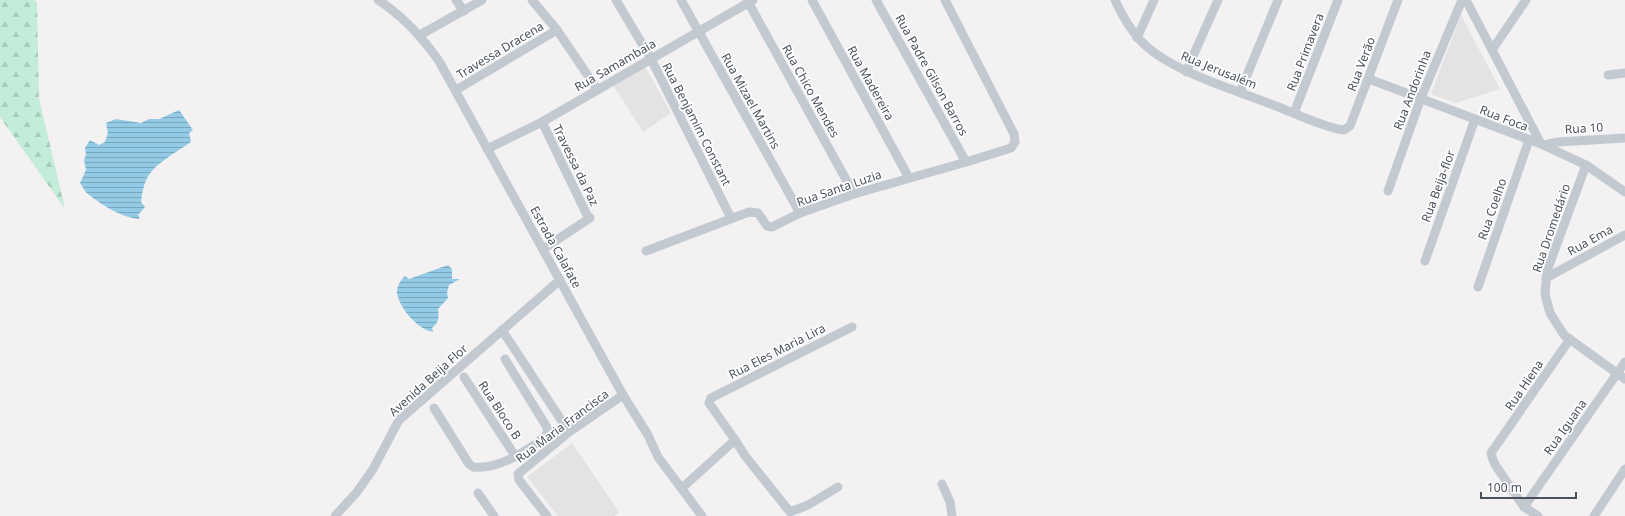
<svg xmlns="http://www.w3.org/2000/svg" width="1625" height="516" font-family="'Noto Sans',sans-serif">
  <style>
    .education { fill: #e4e2e2 }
    .forest { fill: url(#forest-firs) }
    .water { fill: url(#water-rules) }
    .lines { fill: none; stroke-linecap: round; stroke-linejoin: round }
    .minor { stroke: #c2c9d1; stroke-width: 9 }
    .labels { text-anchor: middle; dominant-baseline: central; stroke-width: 3.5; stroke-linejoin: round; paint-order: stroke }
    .street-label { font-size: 12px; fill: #4a515d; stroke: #fff }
  </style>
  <defs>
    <pattern id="forest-firs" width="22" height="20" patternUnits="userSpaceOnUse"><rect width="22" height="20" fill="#c3edd8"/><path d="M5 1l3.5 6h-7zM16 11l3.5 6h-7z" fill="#a9cdbc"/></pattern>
    <pattern id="water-rules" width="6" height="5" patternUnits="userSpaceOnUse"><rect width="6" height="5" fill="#93cbe7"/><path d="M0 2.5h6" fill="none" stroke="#7aa7be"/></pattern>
  </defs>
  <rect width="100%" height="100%" fill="#f3f1f1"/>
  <!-- education -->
  <g class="education">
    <polygon points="1461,15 1500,89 1456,103 1431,94"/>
    <polygon points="644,65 671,113 643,132 613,85"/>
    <polygon points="572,443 619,512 614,516 558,516 527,477"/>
  </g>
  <!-- forest -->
  <polygon class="forest" points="0,0 34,0 37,2 39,98 65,209 0,117"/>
  <!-- water -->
  <g class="water">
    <path d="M179,110l14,20 -4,3 2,9c-11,8 -35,21 -42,33 -5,7 -7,18 -8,27l4,5 -7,8 2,4c-18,-1 -38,-14 -52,-25 -3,-2 -5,-7 -8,-11l6,-13 -2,-10 2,-5 -1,-7 5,-8 9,5 6,-3 3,-9 -2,-10 10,-4 25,4 8,-4h10z"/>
    <path d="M448,265l4,4v10h8l-11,6 -2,8 1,5 -10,11c1,8 1,13 -6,19l1,4c-15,-2 -37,-27 -36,-42 1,-6 4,-10 8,-14l4,3z"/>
  </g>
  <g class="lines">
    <!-- minor -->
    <g class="minor">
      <path d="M378,0c25,16 44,37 61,61l184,334 25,40 10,22 44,59"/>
      <polyline points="456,0 464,11"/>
      <polyline points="532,0 557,30 597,89"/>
      <polyline points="616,0 651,59 731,218"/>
      <polyline points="681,0 800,213"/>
      <polyline points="747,0 854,194"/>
      <polyline points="812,0 909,178"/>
      <polyline points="876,0 966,162"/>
      <path d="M1115,0c9,20 20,38 37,51 35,26 87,40 129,57 15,6 47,21 63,22l6,-4 48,-126"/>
      <polyline points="1466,0 1541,144"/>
      <polyline points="420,35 482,0"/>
      <polyline points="1137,38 1154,0"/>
      <polyline points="1492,50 1526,0"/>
      <polyline points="1186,72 1218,0"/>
      <polyline points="1608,75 1625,73"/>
      <polyline points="1369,79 1541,144 1586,165 1625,192"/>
      <polyline points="456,90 557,30"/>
      <polyline points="1240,92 1278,0"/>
      <polyline points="1294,113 1338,0"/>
      <polyline points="542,122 587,215 590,218 543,249"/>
      <polyline points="1544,145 1558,142 1625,138"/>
      <polyline points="487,149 542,122 753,0"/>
      <polyline points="1586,165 1547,271 1545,294 1550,313 1564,335 1625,379"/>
      <polyline points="1388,191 1421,98 1462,0"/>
      <polyline points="646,251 749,212 758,213 767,226 772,227 800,213 854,194 966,162 1011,148 1015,142 1014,134 945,0"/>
      <polyline points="1425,261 1475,119"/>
      <polyline points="1546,278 1625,235"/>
      <polyline points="1478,287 1529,140"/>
      <polyline points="502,330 569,432"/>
      <polyline points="464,377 515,456"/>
      <path d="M434,408l35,56 4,3c25,3 54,-16 73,-31l2,-7 -43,-70"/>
      <polyline points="735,440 746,457 790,512 808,505 838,487"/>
      <polyline points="942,484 950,502 952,516"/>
      <polyline points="682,488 735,440 709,403 711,398 852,327"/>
      <polyline points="478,493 494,516"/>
      <polyline points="1524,507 1625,362"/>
      <polyline points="335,516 357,492 373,469 399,420 560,280"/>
      <polyline points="547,516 519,480 518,474 569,432 623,395"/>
      <polyline points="1538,516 1524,507 1496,466 1493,460 1491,453 1570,339"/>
      <polyline points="1594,516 1625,469"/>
    </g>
  </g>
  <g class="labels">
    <!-- street labels -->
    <g class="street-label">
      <text transform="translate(500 50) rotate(-31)">Travessa Dracena</text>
      <text transform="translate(1305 52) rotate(-69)">Rua Primavera</text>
      <text transform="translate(1361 64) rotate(-69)">Rua Verão</text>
      <text transform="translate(615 65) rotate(-30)">Rua Samambaia</text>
      <text transform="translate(1219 70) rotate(22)">Rua Jerusalém</text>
      <text transform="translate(932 75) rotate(61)">Rua Padre Gilson Barros</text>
      <text transform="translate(871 83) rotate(61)">Rua Madereira</text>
      <text transform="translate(1412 90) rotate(-69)">Rua Andorinha</text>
      <text transform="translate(811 91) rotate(61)">Rua Chico Mendes</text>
      <text transform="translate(751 101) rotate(61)">Rua Mizael Martins</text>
      <text transform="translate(1504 118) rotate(21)">Rua Foca</text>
      <text transform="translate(697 124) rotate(63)">Rua Benjamim Constant</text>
      <text transform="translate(1584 128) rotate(-3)">Rua 10</text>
      <text transform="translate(576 165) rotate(64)">Travessa da Paz</text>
      <text transform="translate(1438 186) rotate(-70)">Rua Beija-flor</text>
      <text transform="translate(839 188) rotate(-19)">Rua Santa Luzia</text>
      <text transform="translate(1492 209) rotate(-71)">Rua Coelho</text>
      <text transform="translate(1551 228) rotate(-71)">Rua Dromedário</text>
      <text transform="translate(1590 240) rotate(-29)">Rua Ema</text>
      <text transform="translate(556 247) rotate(61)">Estrada Calafate</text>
      <text transform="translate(777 351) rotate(-27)">Rua Eles Maria Lira</text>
      <text transform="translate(428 380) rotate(-42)">Avenida Beija Flor</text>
      <text transform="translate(1524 385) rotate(-56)">Rua Hiena</text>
      <text transform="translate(500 410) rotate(57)">Rua Bloco B</text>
      <text transform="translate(562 426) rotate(-37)">Rua Maria Francisca</text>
      <text transform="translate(1565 427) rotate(-55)">Rua Iguana</text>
    </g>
  </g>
  <!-- scale -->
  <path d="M1481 492v6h95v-6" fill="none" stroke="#4a515d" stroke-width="2"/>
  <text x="1487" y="492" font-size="12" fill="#4a515d" stroke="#ffffff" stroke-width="3" paint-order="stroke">100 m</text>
</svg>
